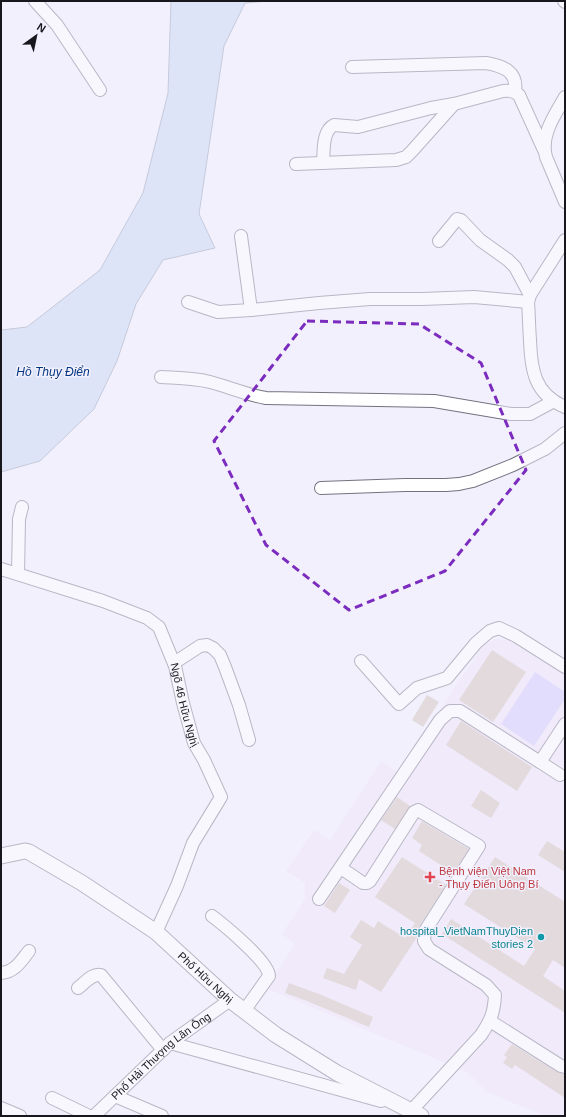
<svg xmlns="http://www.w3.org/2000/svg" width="566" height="1117" font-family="Arial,sans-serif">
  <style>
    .medical { fill: #efe2f7 }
    .green { fill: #cfc6fa }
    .water { fill: #c3d5f1; stroke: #909cb1 }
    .building { fill: #cebfb4 }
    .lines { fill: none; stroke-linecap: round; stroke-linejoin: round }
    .minor-casing { stroke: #747281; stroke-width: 14 }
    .major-casing { stroke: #747281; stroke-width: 17 }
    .minor { stroke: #fff; stroke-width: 12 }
    .major { stroke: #fff; stroke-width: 15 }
    .marked { fill: none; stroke: #7b2cbf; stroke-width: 3; stroke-dasharray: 8 5; stroke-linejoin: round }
    .health-dot { fill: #e0444e; stroke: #f2f0fd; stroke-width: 1.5 }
    .culture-dot { fill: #0f9aa8; stroke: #f2f0fd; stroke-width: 1.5 }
    .labels { text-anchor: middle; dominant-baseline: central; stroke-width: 3; stroke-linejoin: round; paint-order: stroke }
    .street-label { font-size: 11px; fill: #18171d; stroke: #f2f0fd }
    .health-label { font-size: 11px; fill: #be3a42; stroke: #f2f0fd; text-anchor: start }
    .culture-label { font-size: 11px; fill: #0d838f; stroke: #f2f0fd; text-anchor: end }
    .water-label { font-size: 12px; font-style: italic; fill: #003581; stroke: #f2f0fd }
  </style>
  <rect width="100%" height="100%" fill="#f2f0fd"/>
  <!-- medical -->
  <polygon class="medical" points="496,639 508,640 565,675 565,1116 545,1116 487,1092 467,1072 266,988 295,944 282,934 305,899 305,883 286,871 314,830 330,840 381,761 401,774 450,694 483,646"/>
  <!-- green -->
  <polygon class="green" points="535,672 565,692 565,699 534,746 501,724"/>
  <!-- water -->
  <polygon class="water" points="171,1 267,1 245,3 224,46 199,214 215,248 163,260 136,304 117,361 94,409 40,461 1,472 1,330 27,327 100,270 143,193 168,93"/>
  <!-- building -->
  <g class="building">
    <polygon points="492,650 526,672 493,722 459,700"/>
    <polygon points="427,695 439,702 423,727 412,720"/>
    <polygon points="461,721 532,767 517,791 446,745"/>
    <polygon points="481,790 500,803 491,818 471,806"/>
    <polygon points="397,797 410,806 395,829 381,820"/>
    <polygon points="422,821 469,849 453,873 419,851 422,845 412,838"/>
    <polygon points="547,841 565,852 565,872 538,855"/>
    <polygon points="402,857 446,885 419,927 417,937 381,992 359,979 356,990 323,978 327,968 344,974 362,945 350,937 361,920 374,928 378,921 405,938 415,923 375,897"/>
    <polygon points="495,857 565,902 565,968 553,960 543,976 565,991 565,1013 442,934 451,919 524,966 535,949 464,904"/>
    <polygon points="339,883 350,890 335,913 324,906"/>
    <polygon points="289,983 319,994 373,1017 369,1027 307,1001 285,993"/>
    <polygon points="512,1044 557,1072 565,1074 565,1098 515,1065 512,1069 503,1063 507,1057 504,1055"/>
  </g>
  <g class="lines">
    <!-- minor casing -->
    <g class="minor-casing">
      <g id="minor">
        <polyline points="35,1 57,25 100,90"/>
        <polyline points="564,1 565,2"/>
        <path d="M352,67l134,-4c17,3 32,8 29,29"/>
        <path d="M565,97c-10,18 -25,38 -19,60l19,45"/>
        <path d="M323,163c1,-12 -1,-32 11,-38l24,2 73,-19 23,-4 49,-13c7,-1 11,0 16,4l25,55"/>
        <polyline points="296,164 396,160 406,157 412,151 454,104"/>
        <polyline points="241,236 251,310"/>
        <path d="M565,240l-35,55 -2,7c1,13 1,25 2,38 1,29 4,54 35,67"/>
        <polyline points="439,241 457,219 461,220 480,240 508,260 515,267 530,295"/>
        <polyline points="188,302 218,312 251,310 319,303 370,299 422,299 474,297 528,302"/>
        <path d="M161,377c16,1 33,1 49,5 19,5 37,13 56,16l168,3 77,13h19l24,-13"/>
        <polyline points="321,488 405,485 446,485 459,484 473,481 513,465 545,449 565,433"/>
        <path id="s1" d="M1,569l102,32 44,17 12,9 16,39 8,37 11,40 10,17 17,37 -28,46 -16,43 -21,46"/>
        <polyline points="18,574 19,519 22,507"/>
        <polyline points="361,661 399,704 417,688 447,678 476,643 490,631 499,628 516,636 565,667"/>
        <polyline points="174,663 200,646 207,645 213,648 220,655 225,667 239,705 249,740"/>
        <polyline points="560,775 540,762 565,724"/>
        <path d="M341,868l22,15h4l3,-2 44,-69 4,-2 61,36 -54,85 -1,10 5,8 57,36 9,10c-1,18 -4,25 -14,40l-70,76"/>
        <polyline points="319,899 440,720 450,711 460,711 540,762"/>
        <path d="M212,916c12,9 57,46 57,60l-25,35"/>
        <path d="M1,973c14,-1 20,-12 28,-22"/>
        <path d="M78,988c7,-5 14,-15 23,-13l62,75"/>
        <polyline points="490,1021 561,1066 565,1067"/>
        <polyline points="170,1043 381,1101"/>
        <polyline points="115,1096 162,1116"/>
        <polyline points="52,1098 89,1116"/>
        <polyline points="1,1108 20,1116"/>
        <path id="s2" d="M94,1116l76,-73 60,-43"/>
      </g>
    </g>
    <!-- major casing -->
    <g class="major-casing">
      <g id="major">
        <path id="s3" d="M1,856l24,-5 4,1 53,31 74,49 74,68 46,35 61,38 84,43"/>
      </g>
    </g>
    <!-- minor -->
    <use href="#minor" class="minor"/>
    <!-- major -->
    <use href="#major" class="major"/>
  </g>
  <!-- marked area -->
  <path d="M0 0H566V1117H0ZM307,321l112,3 62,39 45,107 -81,101 -96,39 -83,-65 -52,-104z" fill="#f2f0fd" fill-opacity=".55" fill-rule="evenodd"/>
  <path class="marked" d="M307,321l112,3 62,39 45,107 -81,101 -96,39 -83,-65 -52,-104z"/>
  <!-- markers -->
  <path class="health-dot" d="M428 871h4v4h4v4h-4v4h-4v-4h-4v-4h4z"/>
  <circle class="culture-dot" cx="541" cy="937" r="4"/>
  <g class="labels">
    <!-- street labels -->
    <g class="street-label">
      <text stroke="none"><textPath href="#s1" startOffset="251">Ngõ 46 Hữu Nghị</textPath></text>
      <text stroke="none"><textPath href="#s3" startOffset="246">Phố Hữu Nghị</textPath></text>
      <text stroke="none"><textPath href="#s2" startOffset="90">Phố Hải Thượng Lãn Ông</textPath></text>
    </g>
    <!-- health labels -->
    <g class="health-label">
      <text x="439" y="871">Bệnh viện Việt Nam<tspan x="439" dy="13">- Thụy Điển Uông Bí</tspan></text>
    </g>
    <!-- culture labels -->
    <g class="culture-label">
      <text x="533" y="931">hospital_VietNamThuyDien<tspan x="533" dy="13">stories 2</tspan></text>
    </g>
    <!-- water labels -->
    <g class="water-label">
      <text x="53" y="372">Hồ Thụy Điển</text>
    </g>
  </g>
  <!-- border -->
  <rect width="566" height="1117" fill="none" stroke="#18171d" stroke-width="4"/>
  <!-- north arrow -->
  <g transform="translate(36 36) rotate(33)" stroke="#f2f0fd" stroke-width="3" paint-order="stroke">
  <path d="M0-3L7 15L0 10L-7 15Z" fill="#18171d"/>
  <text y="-6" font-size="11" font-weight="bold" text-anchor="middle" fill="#18171d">N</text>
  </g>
</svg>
